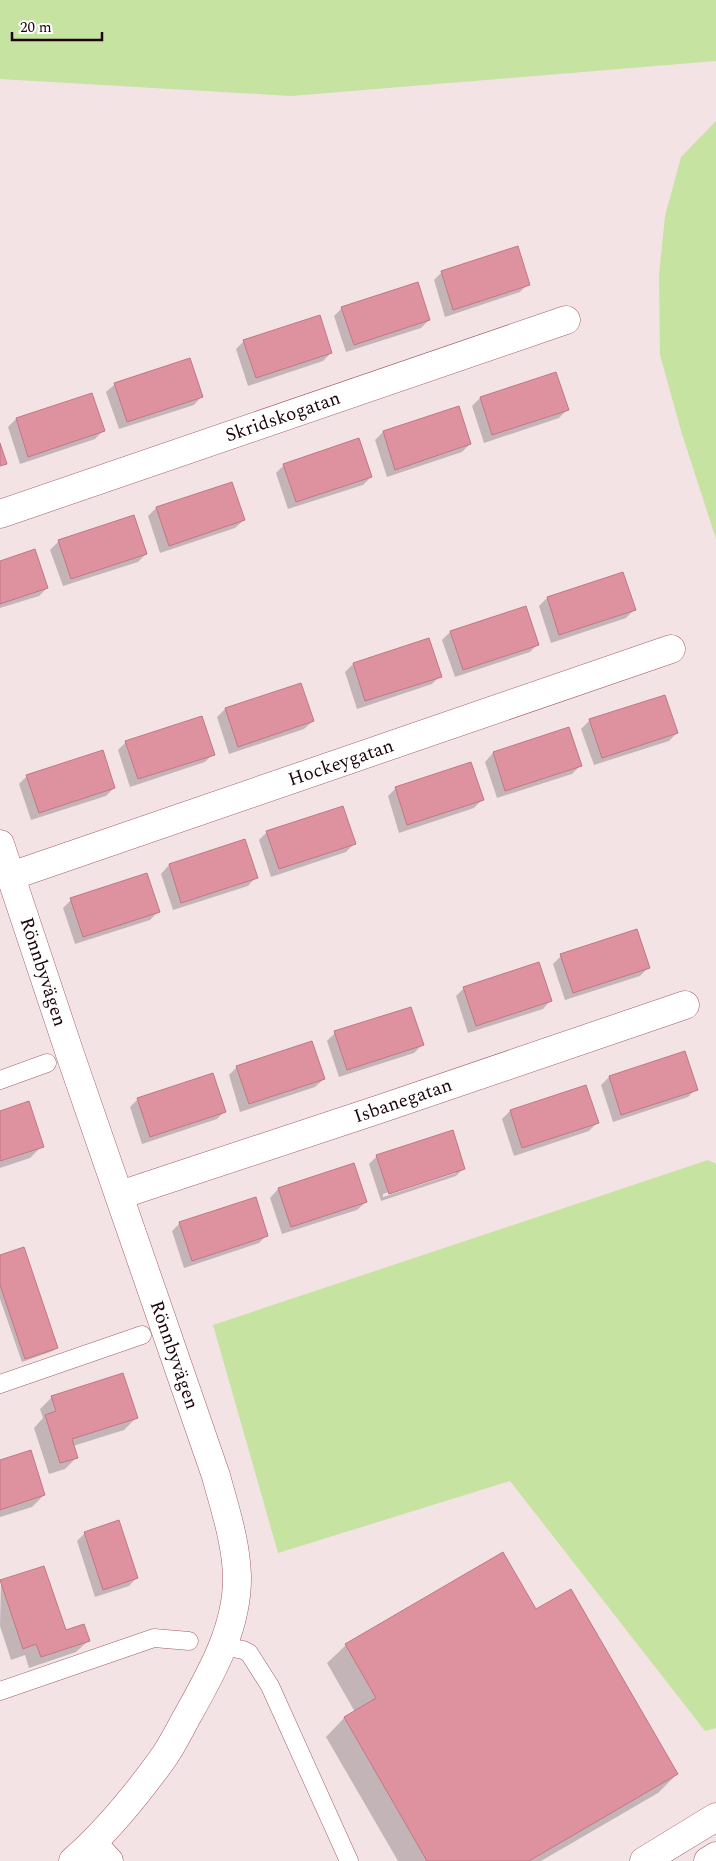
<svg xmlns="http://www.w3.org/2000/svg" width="716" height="1861" font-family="Spectral,serif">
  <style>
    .green { fill: #c6e3a2 }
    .shadow { fill: #0003; fill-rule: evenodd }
    .building { fill: #de919f; stroke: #c27785 }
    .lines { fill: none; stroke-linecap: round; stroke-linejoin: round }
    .lane-casing { stroke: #a45c6b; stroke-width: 19 }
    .street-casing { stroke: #a45c6b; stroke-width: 29 }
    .secondary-casing { stroke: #a45c6b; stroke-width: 29 }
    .lane { stroke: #fff; stroke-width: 18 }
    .street { stroke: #fff; stroke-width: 28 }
    .secondary { stroke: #fff; stroke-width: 28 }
    .labels { text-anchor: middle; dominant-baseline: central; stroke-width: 4.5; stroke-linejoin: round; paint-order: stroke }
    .street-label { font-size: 19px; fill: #1d0409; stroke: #fff }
  </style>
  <rect width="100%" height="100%" fill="#f4e3e5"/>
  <!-- green -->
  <g class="green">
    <polygon points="0,0 716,0 716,61 291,96 0,79"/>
    <polygon points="716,121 716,539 682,434 660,355 659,275 665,216 681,157"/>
    <polygon points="708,1160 716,1164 716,1728 705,1731 510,1481 278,1553 213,1325"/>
  </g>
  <!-- shadow -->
  <g class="shadow">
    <polygon points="442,272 528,284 520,292 445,317 434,280"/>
    <polygon points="342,308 429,320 421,328 346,352 334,316"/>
    <polygon points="244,341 331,353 323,361 248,386 236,349"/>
    <polygon points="115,384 202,396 194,405 119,429 106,392"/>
    <polygon points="480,398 567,410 559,418 484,443 472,406"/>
    <polygon points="16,419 103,431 95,439 20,464 8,427"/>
    <polygon points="383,432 470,444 462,452 387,477 375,440"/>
    <polygon points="284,465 371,477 363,485 288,509 276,473"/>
    <polygon points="156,508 244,520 235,528 160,553 148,516"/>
    <polygon points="134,517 146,554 138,562 63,586 50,550 58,542"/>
    <polygon points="0,562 47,588 39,596 0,608"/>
    <polygon points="547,598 634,610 626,618 551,643 539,606"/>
    <polygon points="450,632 538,644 530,652 455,677 442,640"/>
    <polygon points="428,639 440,676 432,684 357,709 345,672 353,664"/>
    <polygon points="664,696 677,733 669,741 594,765 581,729 589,721"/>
    <polygon points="225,709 313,721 304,729 229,754 217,717"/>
    <polygon points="568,729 580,766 572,774 497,798 485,762 493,753"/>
    <polygon points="126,742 213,754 205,762 130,787 118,750"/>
    <polygon points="27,776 114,788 106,796 31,820 19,784"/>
    <polygon points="396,788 482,800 474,808 399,833 388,796"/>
    <polygon points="267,832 354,844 346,852 271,877 259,840"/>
    <polygon points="169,865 256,877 248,886 173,910 161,874"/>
    <polygon points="71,900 158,912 150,920 75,944 63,908"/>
    <polygon points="561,956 648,968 640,976 565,1000 553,964"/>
    <polygon points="464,988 551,1000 543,1009 468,1033 456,996"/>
    <polygon points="335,1033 422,1045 414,1053 339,1077 327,1041"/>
    <polygon points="684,1053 696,1089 688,1097 613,1122 601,1085 609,1077"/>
    <polygon points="237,1067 324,1079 315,1087 240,1112 229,1075"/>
    <polygon points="585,1086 597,1123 589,1131 514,1156 502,1119 510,1111"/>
    <polygon points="138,1099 225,1111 217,1119 142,1144 130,1107"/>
    <polygon points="0,1112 42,1146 30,1158 0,1168"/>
    <path d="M377,1156l87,12 -8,8 -75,25 -12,-37zM456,1170v3l-73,24v-3z"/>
    <polygon points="353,1165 366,1202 357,1210 282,1234 270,1198 278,1189"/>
    <polygon points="180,1223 267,1235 259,1243 184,1268 172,1231"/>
    <polygon points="0,1257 57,1347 53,1351 22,1362 0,1299"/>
    <polygon points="52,1397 136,1418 124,1430 73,1446 77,1457 65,1469 49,1474 34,1428 43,1418 40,1409"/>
    <polygon points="0,1461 44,1495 32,1507 0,1517"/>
    <polygon points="85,1533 137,1577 129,1586 95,1597 77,1541"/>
    <polygon points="1,1581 65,1632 88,1641 76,1652 29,1668 25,1655 11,1660 0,1626"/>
    <polygon points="535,1611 677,1774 658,1793 541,1861 398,1861 326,1737 344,1718 355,1712 327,1663 346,1645"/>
  </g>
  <!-- building -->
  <g class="building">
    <polygon points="518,246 530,285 453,310 441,271"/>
    <polygon points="418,282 430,320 354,345 341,307"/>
    <polygon points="320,315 332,353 256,378 243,340"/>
    <polygon points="190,358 203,397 127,422 114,383"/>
    <polygon points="556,372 569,410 492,435 480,397"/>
    <polygon points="92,393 105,431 28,457 16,418"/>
    <polygon points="459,406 471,444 395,470 383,431"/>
    <polygon points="359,438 372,477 296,502 283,464"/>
    <polygon points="0,443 7,464 0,466"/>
    <polygon points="232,482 245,520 169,546 156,507"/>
    <polygon points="134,515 147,554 71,579 58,540"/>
    <polygon points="35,549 48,588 0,604 0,561"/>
    <polygon points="623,572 636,610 559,635 547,597"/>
    <polygon points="526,606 539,645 463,670 450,631"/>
    <polygon points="429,638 442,677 365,701 353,663"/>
    <polygon points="301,683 314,721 238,747 225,708"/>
    <polygon points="665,695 678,733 602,758 589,719"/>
    <polygon points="202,716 215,755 138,779 125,741"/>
    <polygon points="569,727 582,766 505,791 493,752"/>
    <polygon points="103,750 115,788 39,813 26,775"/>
    <polygon points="471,762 484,800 407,825 395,787"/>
    <polygon points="343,806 356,844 279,869 266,831"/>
    <polygon points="245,839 258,878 181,903 169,864"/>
    <polygon points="147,873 160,912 83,937 70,898"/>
    <polygon points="637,929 650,968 573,993 560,954"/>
    <polygon points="539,962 552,1001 476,1026 463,987"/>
    <polygon points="411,1007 424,1045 347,1070 334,1031"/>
    <polygon points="312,1041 325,1079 249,1104 236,1066"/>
    <polygon points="685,1051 698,1090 621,1115 609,1076"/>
    <polygon points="213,1073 226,1112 150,1137 137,1098"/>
    <polygon points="586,1085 599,1123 522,1148 510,1110"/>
    <polygon points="29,1101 44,1147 0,1161 0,1111"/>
    <polygon points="453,1130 465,1169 389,1194 376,1155"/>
    <polygon points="354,1163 367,1202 291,1227 278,1188"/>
    <polygon points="256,1197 268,1236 192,1261 179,1222"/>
    <polygon points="24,1247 58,1348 25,1359 0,1285 0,1255"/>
    <polygon points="123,1373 138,1418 72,1439 78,1458 60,1463 45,1415 56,1411 51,1396"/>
    <polygon points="31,1450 45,1495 0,1510 0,1460"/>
    <polygon points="119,1520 138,1578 103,1590 84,1532"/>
    <polygon points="503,1552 536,1609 571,1589 678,1774 529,1861 427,1861 344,1717 376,1698 345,1644"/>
    <polygon points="44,1566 66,1630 84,1624 90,1641 41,1657 36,1644 23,1649 0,1580"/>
  </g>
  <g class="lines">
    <!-- lane casing -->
    <g class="lane-casing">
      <g id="lane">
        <polyline points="0,1080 47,1063"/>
        <polyline points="0,1384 142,1335"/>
        <polyline points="223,1646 243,1650 249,1653 270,1686 349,1861"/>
        <polyline points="0,1691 154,1638 189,1641"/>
      </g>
    </g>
    <!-- street casing -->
    <g class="street-casing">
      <g id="street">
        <polyline points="0,514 566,320"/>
        <path d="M0,844l70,210 146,422c9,33 20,66 21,100 1,53 -28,101 -53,146 -7,13 -14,27 -23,39 -24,33 -57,73 -88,100"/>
        <polyline points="11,876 671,649"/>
        <polyline points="120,1195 383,1108 685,1005"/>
        <polyline points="93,1844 109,1861"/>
      </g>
    </g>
    <!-- secondary casing -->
    <g class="secondary-casing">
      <g id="secondary">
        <polyline points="644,1861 716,1817"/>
        <polyline points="708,1861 716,1856"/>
      </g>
    </g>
    <!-- lane -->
    <use href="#lane" class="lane"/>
    <!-- street -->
    <use href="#street" class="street"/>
    <!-- secondary -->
    <use href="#secondary" class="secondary"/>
  </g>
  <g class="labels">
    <!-- street labels -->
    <g class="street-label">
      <text transform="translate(283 417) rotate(-19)">Skridskogatan</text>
      <text transform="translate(341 763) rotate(-19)">Hockeygatan</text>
      <text transform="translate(43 972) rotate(72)">Rönnbyvägen</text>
      <text transform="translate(403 1101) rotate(-19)">Isbanegatan</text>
      <text transform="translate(174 1355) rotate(71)">Rönnbyvägen</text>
    </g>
  </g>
  <!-- scale -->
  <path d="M12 32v8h90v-8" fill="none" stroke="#1d0409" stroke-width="2.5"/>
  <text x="20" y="32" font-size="15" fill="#1d0409" stroke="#ffffff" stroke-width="4" paint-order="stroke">20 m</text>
</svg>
